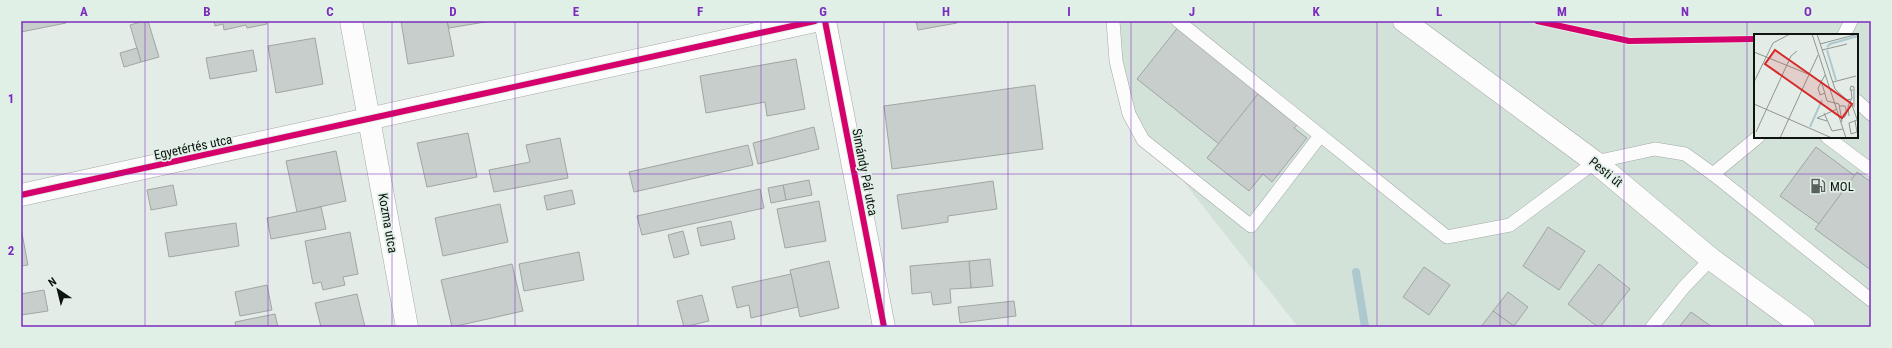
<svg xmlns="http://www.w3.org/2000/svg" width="1892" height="348" font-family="'Roboto Condensed',sans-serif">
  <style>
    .built { fill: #d3e2d8; fill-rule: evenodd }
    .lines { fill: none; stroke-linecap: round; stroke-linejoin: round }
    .stream { stroke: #adc8ce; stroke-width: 8 }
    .building { fill: #c7cecc; stroke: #9fa6a3 }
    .service-casing { stroke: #a3a9a6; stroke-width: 14 }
    .minor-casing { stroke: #a3a9a6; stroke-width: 23 }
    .primary-casing { stroke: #a3a9a6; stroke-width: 23 }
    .service { stroke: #fbfcfb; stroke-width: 13 }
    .minor { stroke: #fbfcfb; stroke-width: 22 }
    .primary { stroke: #fbfcfb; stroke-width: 22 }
    .cycleway-casing { stroke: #e1f0e6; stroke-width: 8 }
    .cycleway { stroke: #d6006c; stroke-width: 6 }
    .grid { fill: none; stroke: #7b2cbf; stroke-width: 1; stroke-opacity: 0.55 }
    .labels { text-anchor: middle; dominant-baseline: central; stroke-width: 3.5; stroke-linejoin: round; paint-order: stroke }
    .street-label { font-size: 13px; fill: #0f1410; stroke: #e1f0e6 }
    .poi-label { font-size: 13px; fill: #0f1410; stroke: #e1f0e6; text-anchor: start }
    .inset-river { fill: none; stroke: #adc8ce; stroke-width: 2 }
    .inset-road { fill: none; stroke: #8f9691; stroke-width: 1 }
    .view { fill: #d62828; fill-opacity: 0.15; stroke: #d62828; stroke-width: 2 }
    .inset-edge { fill: none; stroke: #0f1410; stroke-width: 2 }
    .neatline { fill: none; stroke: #7b2cbf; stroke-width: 1.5 }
    .grid-label { font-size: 13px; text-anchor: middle; font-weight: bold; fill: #7b2cbf }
  </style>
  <rect width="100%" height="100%" fill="#e4ece7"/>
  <!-- built -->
  <path class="built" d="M1109,21h762v306h-573l-177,-225zM1755,35h102v102h-102z"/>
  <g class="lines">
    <!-- stream -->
    <polyline class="stream" points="1356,272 1365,327"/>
  </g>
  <!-- building -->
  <g class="building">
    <polygon points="21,21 65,21 66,23 21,32"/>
    <polygon points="144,21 148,21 159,57 141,62 130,25"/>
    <polygon points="214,21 266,21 267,24 247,28 246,25 224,30 223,24 215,26"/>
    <polygon points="401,21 447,21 454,56 408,64"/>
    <polygon points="447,21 491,21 449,28"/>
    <polygon points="916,21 956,21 957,23 918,30"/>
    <polygon points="1183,21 1265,86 1219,144 1137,79"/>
    <polygon points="315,38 323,84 276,93 268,46"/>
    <polygon points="137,48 141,62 124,67 120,53"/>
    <polygon points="253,50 257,71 210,79 206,58"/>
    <polygon points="796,59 805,109 767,116 765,102 706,113 700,76"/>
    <polygon points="1035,85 1043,149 892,169 884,106"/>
    <polygon points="1258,94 1297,125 1294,128 1307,138 1272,182 1263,174 1249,191 1207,158"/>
    <polygon points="814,127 819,149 758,164 753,143"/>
    <polygon points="468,133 477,177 427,187 417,143"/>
    <polygon points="560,138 568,178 494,192 489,170 530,162 526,145"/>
    <polygon points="748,145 753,165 634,192 629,172"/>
    <polygon points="1816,147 1855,176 1819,224 1780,196"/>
    <polygon points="336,151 346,201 297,212 286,161"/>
    <polygon points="1857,172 1871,182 1871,270 1815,229"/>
    <polygon points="809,180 812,195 786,200 783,185"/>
    <polygon points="993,181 997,209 948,216 948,222 902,229 897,195"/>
    <polygon points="173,185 177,205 151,210 147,190"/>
    <polygon points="783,185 786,200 771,203 768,188"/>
    <polygon points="760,189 764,208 642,235 637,216"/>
    <polygon points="572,190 575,204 547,210 544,196"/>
    <polygon points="819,201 826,241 785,248 777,209"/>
    <polygon points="500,204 508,242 443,256 435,218"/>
    <polygon points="321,207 326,229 271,239 267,218"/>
    <polygon points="731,221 735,239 701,246 697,228"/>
    <polygon points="236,223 239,246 169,257 165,233"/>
    <polygon points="1548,227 1585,251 1559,290 1523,266"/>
    <polygon points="21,228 28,265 21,266"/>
    <polygon points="683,231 689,254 674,258 668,235"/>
    <polygon points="350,232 358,274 343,277 345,285 323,290 321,282 313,284 305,241"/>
    <polygon points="579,252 584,280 524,291 519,264"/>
    <polygon points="990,259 993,286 971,288 969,261"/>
    <polygon points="829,261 839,308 800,317 790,270"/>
    <polygon points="969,261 971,288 950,289 951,303 933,305 931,292 912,294 910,266"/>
    <polygon points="512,264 523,311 452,327 441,280"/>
    <polygon points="1599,264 1630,289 1600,327 1598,327 1568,304"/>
    <polygon points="1424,267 1450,285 1429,315 1403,297"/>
    <polygon points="791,274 798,307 751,318 749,305 737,308 732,287"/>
    <polygon points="267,285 272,310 240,316 235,292"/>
    <polygon points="44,290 48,311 21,315 21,294"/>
    <polygon points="1508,292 1528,307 1514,326 1493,311"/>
    <polygon points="357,294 365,327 321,327 315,303"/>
    <polygon points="702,295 709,321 684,327 677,301"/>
    <polygon points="1014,301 1016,316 960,323 958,307"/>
    <polygon points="1493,311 1514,326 1513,327 1481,327"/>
    <polygon points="1691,312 1712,327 1679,327"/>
    <polygon points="275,314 278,327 236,327 235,322"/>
  </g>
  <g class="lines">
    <!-- service casing -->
    <g class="service-casing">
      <g id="service">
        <polyline points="1113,21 1116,61 1129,114 1143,140 1251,226 1320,136"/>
        <polyline points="1178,21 1447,237 1510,225 1595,162 1655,149 1685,154 1713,174 1871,300"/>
        <polyline points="1844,35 1851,21"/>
        <polyline points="1857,101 1871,114"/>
        <polyline points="1827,137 1871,170"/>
        <polyline points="1713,174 1758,137"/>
        <polyline points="1652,327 1684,287 1711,259"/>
      </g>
    </g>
    <!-- minor casing -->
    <g class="minor-casing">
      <g id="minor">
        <polyline points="351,21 407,327"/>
        <polyline points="825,21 884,327"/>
        <polyline points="21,195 815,21"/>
      </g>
    </g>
    <!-- primary casing -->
    <g class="primary-casing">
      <polyline id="primary" points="1404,21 1595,162 1711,259 1804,327"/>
    </g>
    <!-- service -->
    <use href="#service" class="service"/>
    <!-- minor -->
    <use href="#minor" class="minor"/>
    <!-- primary -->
    <use href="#primary" class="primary"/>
    <!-- cycleway casing -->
    <g class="cycleway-casing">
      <g id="cycleway">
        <polyline points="825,21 884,327"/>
        <polyline points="1537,21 1629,41 1755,39"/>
        <polyline points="21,195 815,21"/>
      </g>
    </g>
    <!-- cycleway -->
    <use href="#cycleway" class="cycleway"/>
  </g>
  <!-- grid -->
  <path class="grid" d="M145,21v306M268,21v306M392,21v306M515,21v306M638,21v306M761,21v306M884,21v306M1008,21v306M1131,21v306M1254,21v306M1377,21v306M1500,21v306M1624,21v306M1747,21v306M21,174h1850"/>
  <!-- icons -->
  <defs>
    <g id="fuel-bare" transform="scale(1.2)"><path d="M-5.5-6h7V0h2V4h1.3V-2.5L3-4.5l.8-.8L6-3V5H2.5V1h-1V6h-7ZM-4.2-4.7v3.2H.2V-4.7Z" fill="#5a605b" stroke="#e1f0e6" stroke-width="2.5" paint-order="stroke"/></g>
  </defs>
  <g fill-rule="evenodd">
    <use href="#fuel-bare" x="1818" y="186"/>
  </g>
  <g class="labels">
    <!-- street labels -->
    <g class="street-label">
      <text transform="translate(193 147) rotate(-12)">Egyetértés utca</text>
      <text transform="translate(865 172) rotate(79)">Simándy Pál utca</text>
      <text transform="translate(1606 172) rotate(39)">Pesti út</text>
      <text transform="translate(388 223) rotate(80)">Kozma utca</text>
    </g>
    <!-- poi labels -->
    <g class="poi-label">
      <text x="1830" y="186">MOL</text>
    </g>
  </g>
  <!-- overview -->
  <g transform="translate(1754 34)">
    <rect width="104" height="104" fill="#e4ece7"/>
    <path class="inset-river" d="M73,13l3,-3 28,-8M73,16l9,30M56,93l12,-27"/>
    <path class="inset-road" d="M58,0l34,104M63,0l18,55 17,16 6,17M66,10l38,-10M68,16l25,-6M0,18l54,22M71,41l-7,13 2,7 5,-2M67,46l6,21 12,3 3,18M0,48l19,-39 17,-9M79,48l23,-6M99,56h-3l1,-4 3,1v20M92,66l6,-1 -1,-9M0,70l78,34M86,72h5l2,7 -3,5M70,79l8,18 11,-2M95,82l-1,-10 3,-6M73,87l-10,-3 20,-9M101,87l2,11 -6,2 -2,-11 8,-3M2,98l35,-76 6,-5M26,104l38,-83"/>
    <path class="view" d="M21,16l77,54 -10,14 -77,-54z"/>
    <rect width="104" height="104" class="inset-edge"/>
  </g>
  <!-- border -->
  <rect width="1892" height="348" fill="none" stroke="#e1f0e6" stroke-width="44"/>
  <!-- north arrow -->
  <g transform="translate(58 290) rotate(325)" stroke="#e1f0e6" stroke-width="3" paint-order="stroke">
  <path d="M0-3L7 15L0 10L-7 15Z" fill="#0f1410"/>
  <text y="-6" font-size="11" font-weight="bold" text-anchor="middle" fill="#0f1410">N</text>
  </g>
  <rect x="22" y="22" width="1848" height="304" class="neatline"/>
  <g class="grid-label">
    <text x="84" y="16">A</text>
    <text x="207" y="16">B</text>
    <text x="330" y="16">C</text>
    <text x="453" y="16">D</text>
    <text x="576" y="16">E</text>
    <text x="700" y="16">F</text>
    <text x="823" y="16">G</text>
    <text x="946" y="16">H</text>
    <text x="1069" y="16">I</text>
    <text x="1192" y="16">J</text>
    <text x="1316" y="16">K</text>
    <text x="1439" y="16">L</text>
    <text x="1562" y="16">M</text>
    <text x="1685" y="16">N</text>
    <text x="1808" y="16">O</text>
    <text x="11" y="103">1</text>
    <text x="11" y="255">2</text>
  </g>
</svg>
